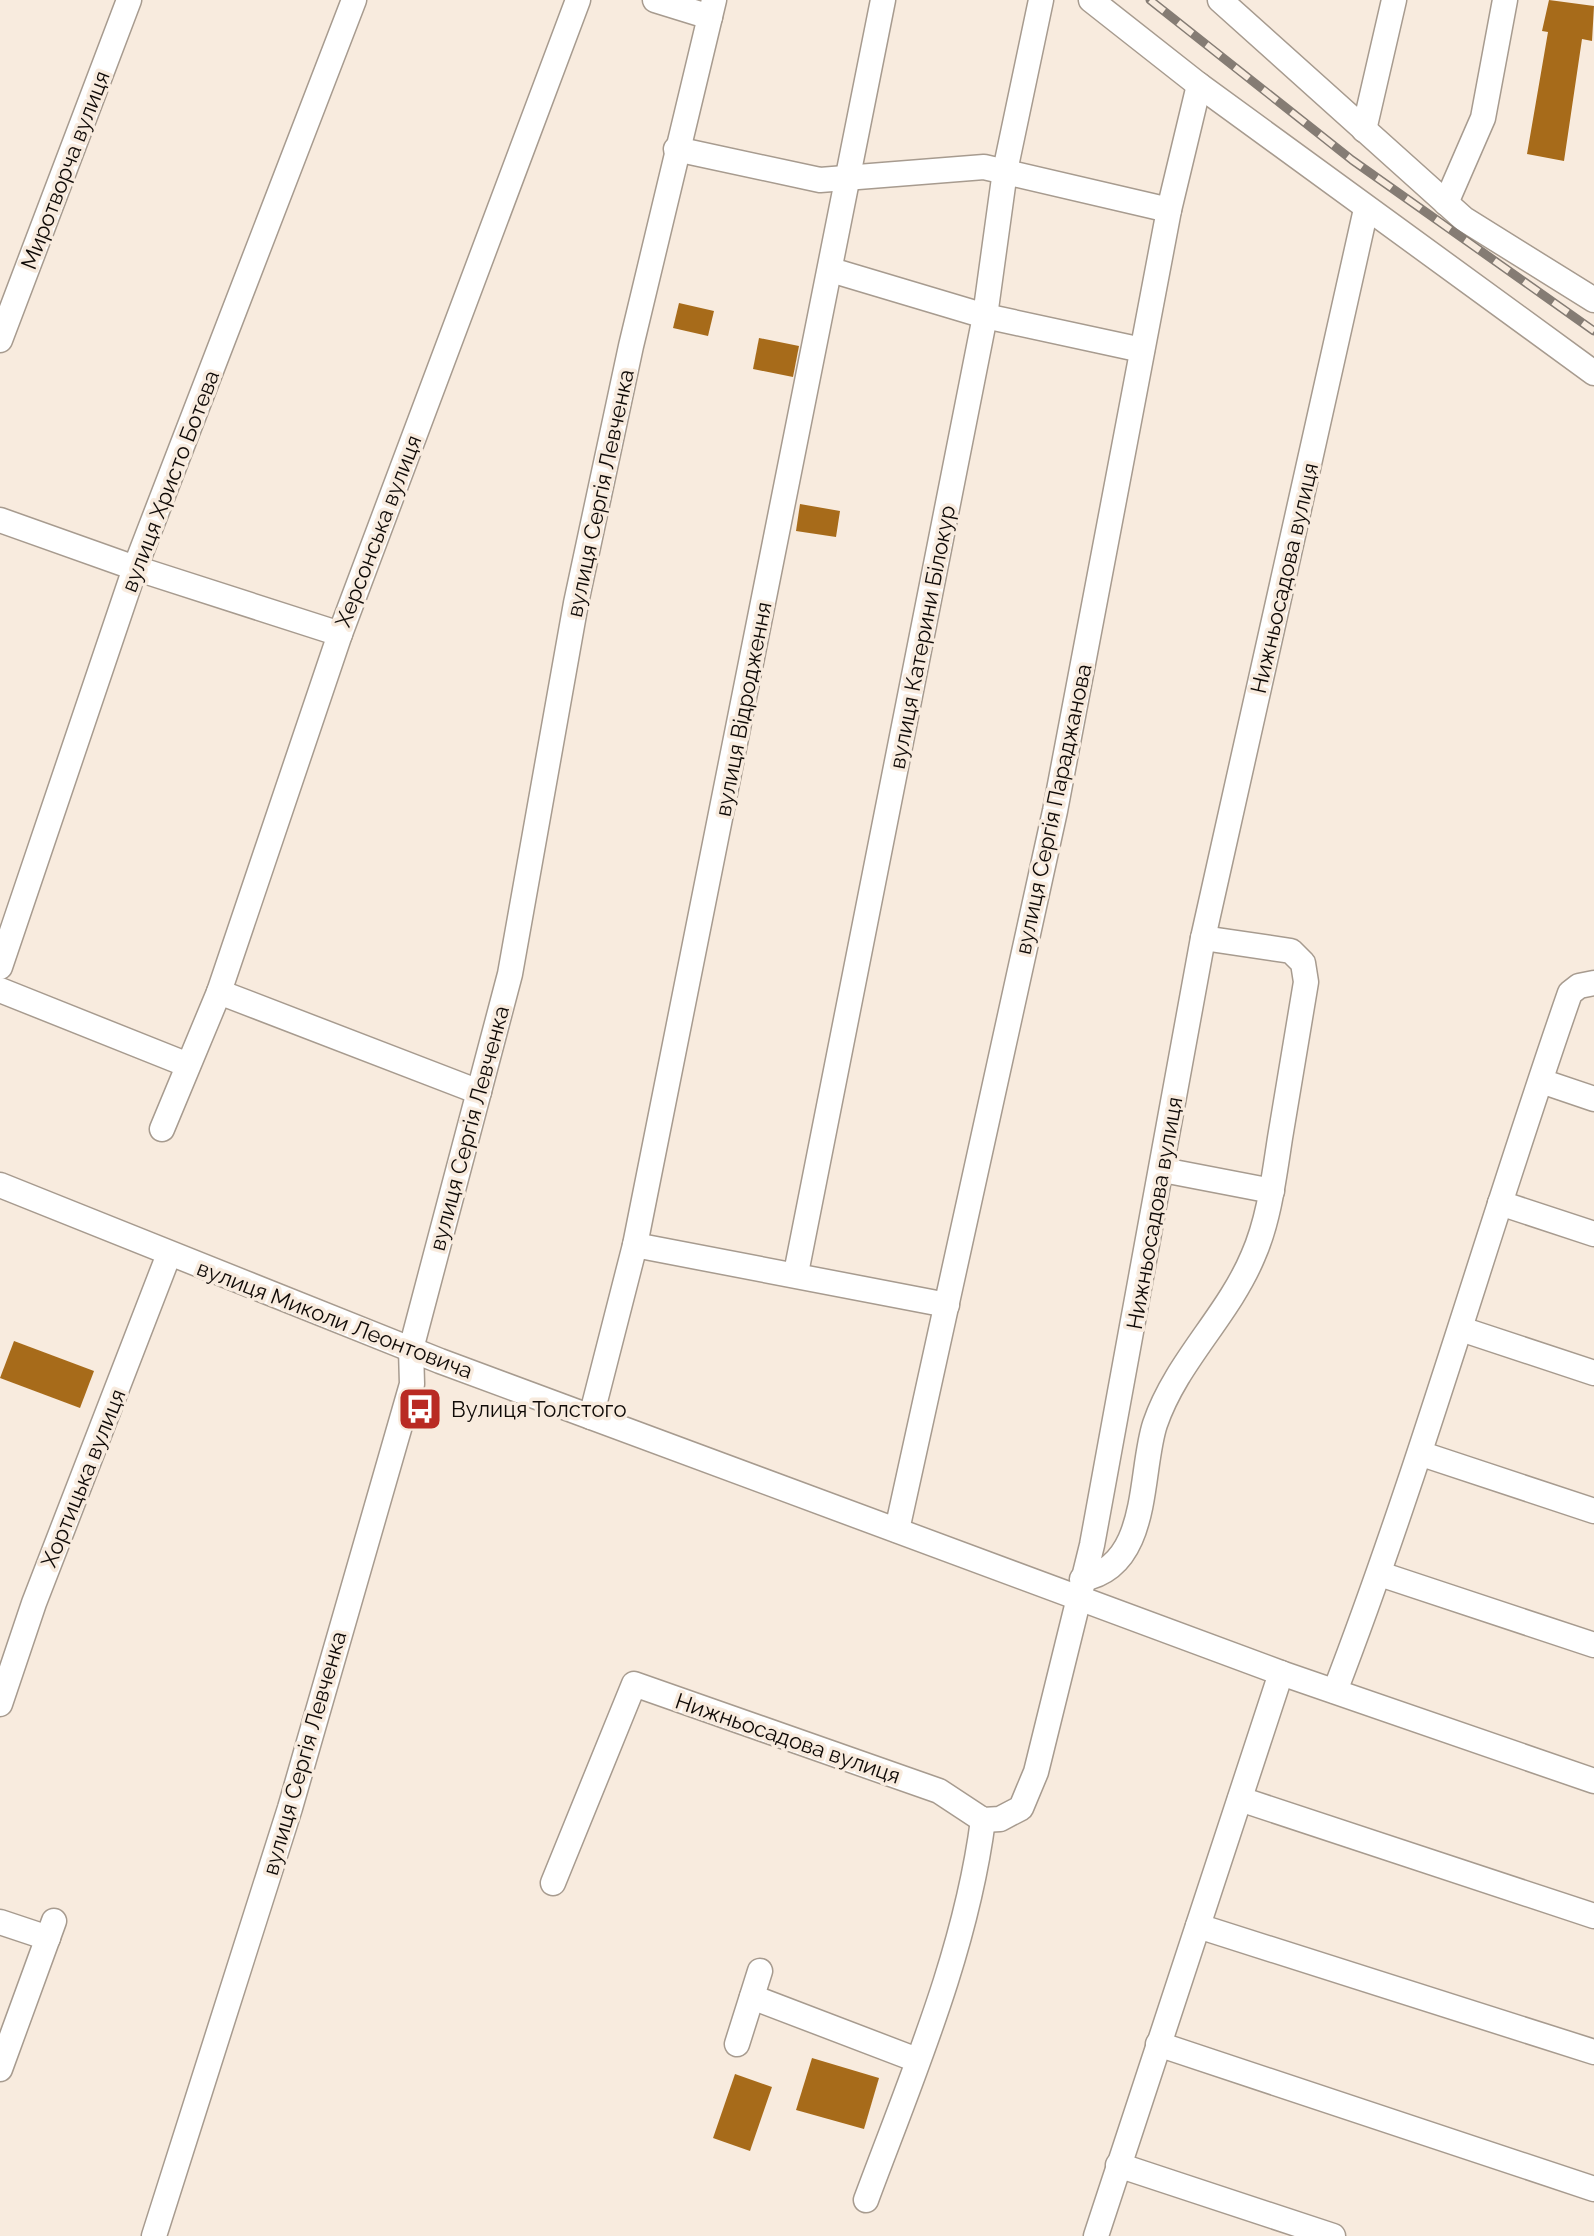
<svg xmlns="http://www.w3.org/2000/svg" width="1594" height="2236" font-family="Raleway,sans-serif">
  <style>
    .building { fill: #a76b1a }
    .lines { fill: none; stroke-linecap: round; stroke-linejoin: round }
    .minor-casing { stroke: #a79b8f; stroke-width: 27 }
    .minor { stroke: #fff; stroke-width: 24 }
    .rail-casing { stroke: #857c74; stroke-width: 9 }
    .rail { stroke: #f8ebde; stroke-width: 6; stroke-dasharray: 18; stroke-linecap: butt }
    .labels { text-anchor: middle; dominant-baseline: central; stroke-width: 7; stroke-linejoin: round; paint-order: stroke }
    .street-label { font-size: 22px; fill: #0f0a07; stroke: #f8ebde }
    .poi-label { font-size: 22px; fill: #0f0a07; stroke: #f8ebde; text-anchor: start }
  </style>
  <rect width="100%" height="100%" fill="#f8ebde"/>
  <!-- building -->
  <g class="building">
    <polygon points="1549,0 1594,6 1592,41 1582,39 1564,161 1527,154 1548,32 1542,31"/>
    <polygon points="679,303 714,311 708,336 673,328"/>
    <polygon points="759,338 799,346 793,377 753,369"/>
    <polygon points="800,504 840,511 836,537 796,531"/>
    <polygon points="14,1341 94,1371 80,1408 0,1378"/>
    <polygon points="812,2058 879,2078 864,2129 796,2110"/>
    <polygon points="735,2074 772,2087 750,2151 713,2138"/>
  </g>
  <g class="lines">
    <!-- minor casing -->
    <g class="minor-casing">
      <g id="minor">
        <polyline points="655,0 710,17"/>
        <polyline points="1091,0 1199,85 1594,373"/>
        <polyline points="1220,0 1464,219 1594,300"/>
        <polyline points="1364,130 1394,0"/>
        <polyline points="676,149 820,180 984,167 1169,210"/>
        <polyline points="1446,203 1483,118 1505,0"/>
        <polyline points="831,270 985,316 1142,350"/>
        <polyline points="0,340 129,0"/>
        <polyline points="0,520 135,568 340,634"/>
        <polyline points="0,967 135,568 354,0"/>
        <polyline points="0,990 188,1065"/>
        <polyline points="219,992 479,1092"/>
        <polyline points="1541,1081 1594,1099"/>
        <polyline points="162,1129 219,992 340,634 578,0"/>
        <polyline points="1163,1170 1272,1191"/>
        <polyline points="0,1185 440,1361 1281,1673 1594,1781"/>
        <polyline points="1500,1203 1594,1234"/>
        <polyline points="635,1245 947,1305"/>
        <polyline points="796,1273 985,316 1005,171 1041,0"/>
        <polyline points="1461,1329 1594,1373"/>
        <polyline points="591,1417 635,1245 883,0"/>
        <polyline points="1422,1454 1594,1511"/>
        <polyline points="897,1530 1055,811 1169,210 1199,85"/>
        <polyline points="1380,1574 1594,1645"/>
        <path d="M1082,1579c69,-12 57,-107 73,-155 21,-62 73,-108 98,-168 16,-36 21,-79 27,-118 9,-52 17,-104 26,-156l-3,-19 -12,-12 -88,-13"/>
        <path d="M1335,1691c88,-229 154,-466 235,-698l9,-7 15,-3"/>
        <polyline points="0,1704 34,1603 169,1254"/>
        <polyline points="1240,1799 1594,1916"/>
        <polyline points="553,1883 634,1684 939,1791 983,1820 1000,1819 1021,1808 1036,1772 1092,1545 1203,938 1366,209"/>
        <polyline points="0,1922 48,1938"/>
        <polyline points="1198,1926 1594,2052"/>
        <polyline points="752,1997 917,2060"/>
        <polyline points="737,2044 760,1971"/>
        <polyline points="1158,2044 1594,2189"/>
        <polyline points="0,2069 54,1921"/>
        <polyline points="1118,2165 1333,2236"/>
        <path d="M866,2200c46,-124 100,-248 117,-380"/>
        <polyline points="154,2236 290,1808 412,1384 411,1349 510,974 576,603 631,346 714,0"/>
        <polyline points="1096,2236 1281,1673"/>
      </g>
    </g>
    <!-- minor -->
    <use href="#minor" class="minor"/>
    <!-- rail casing -->
    <g class="rail-casing">
      <polyline id="rail" points="1150,0 1352,160 1594,331"/>
    </g>
    <!-- rail -->
    <use href="#rail" class="rail"/>
  </g>
  <!-- icons -->
  <defs>
    <g id="bus-square" transform="scale(2.3)"><rect x="-9" y="-9" width="18" height="18" rx="4" fill="#b92a23" stroke="#f8ebde"/><path d="M-5-6H5V4H4V6H2V4H-2V6H-4V4H-5ZM-3.5-4V0h7V-4ZM-3.5 1.2v1.5H-2V1.2ZM2 1.2v1.5H3.5V1.2Z" fill="#fff"/></g>
  </defs>
  <g fill-rule="evenodd">
    <use href="#bus-square" x="420" y="1409"/>
  </g>
  <g class="labels">
    <!-- street labels -->
    <g class="street-label">
      <text transform="translate(65 170) rotate(-69)">Миротворча вулиця</text>
      <text transform="translate(170 481) rotate(-69)">вулиця Христо Ботева</text>
      <text transform="translate(600 493) rotate(-78)">вулиця Сергія Левченка</text>
      <text transform="translate(378 531) rotate(-69)">Херсонська вулиця</text>
      <text transform="translate(1284 578) rotate(-77)">Нижньосадова вулиця</text>
      <text transform="translate(922 637) rotate(-79)">вулиця Катерини Білокур</text>
      <text transform="translate(743 709) rotate(-79)">вулиця Відродження</text>
      <text transform="translate(1053 809) rotate(-78)">вулиця Сергія Параджанова</text>
      <text transform="translate(469 1128) rotate(-75)">вулиця Сергія Левченка</text>
      <text transform="translate(1154 1213) rotate(-80)">Нижньосадова вулиця</text>
      <text transform="translate(335 1319) rotate(21)">вулиця Миколи Леонтовича</text>
      <text transform="translate(83 1478) rotate(-68)">Хортицька вулиця</text>
      <text transform="translate(788 1738) rotate(19)">Нижньосадова вулиця</text>
      <text transform="translate(304 1753) rotate(-74)">вулиця Сергія Левченка</text>
    </g>
    <!-- poi labels -->
    <g class="poi-label">
      <text x="451" y="1409">Вулиця Толстого</text>
    </g>
  </g>
</svg>
